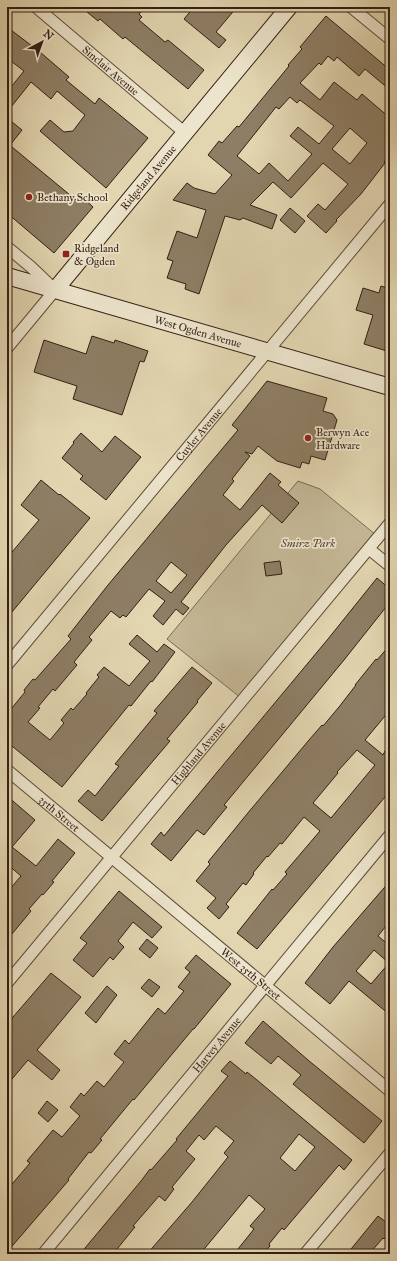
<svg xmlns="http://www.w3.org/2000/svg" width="397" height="1261" font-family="'IM FELL Great Primer',serif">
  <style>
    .green { fill: #c4b796; stroke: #7c6a54 }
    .building { fill: #8e7e65; stroke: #331e13; fill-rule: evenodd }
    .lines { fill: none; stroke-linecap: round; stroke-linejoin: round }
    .street-casing { stroke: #5f4c3a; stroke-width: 13 }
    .secondary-casing { stroke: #331e13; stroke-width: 18 }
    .street { stroke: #ece4cc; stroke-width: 11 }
    .secondary { stroke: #ece4cc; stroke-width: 16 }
    .poi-dot { fill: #8f2418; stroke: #ece4cc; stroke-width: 1.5 }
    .labels { text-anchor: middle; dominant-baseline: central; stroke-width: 3.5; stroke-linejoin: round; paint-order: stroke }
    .street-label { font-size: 11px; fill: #331e13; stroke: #ece4cc }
    .poi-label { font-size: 11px; fill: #331e13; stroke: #ece4cc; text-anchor: start }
    .park-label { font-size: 11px; font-style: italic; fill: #574434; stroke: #ece4cc }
  </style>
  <rect width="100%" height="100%" fill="#e2d6b1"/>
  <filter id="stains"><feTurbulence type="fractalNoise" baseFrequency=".005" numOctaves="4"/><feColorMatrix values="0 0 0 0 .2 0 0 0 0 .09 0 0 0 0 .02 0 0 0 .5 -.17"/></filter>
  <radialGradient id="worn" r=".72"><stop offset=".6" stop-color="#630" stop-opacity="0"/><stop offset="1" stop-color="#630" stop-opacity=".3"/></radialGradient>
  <!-- green -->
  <polygon class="green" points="298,481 320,489 376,535 241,698 167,639"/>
  <!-- building -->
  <g class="building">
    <polygon points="81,7 145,7 139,14 142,17 139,20 165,42 168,40 204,70 188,89 125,37 123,39 100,19 98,21"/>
    <polygon points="194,7 237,7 216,32 226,40 219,48 184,19"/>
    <path d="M326,16l64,54v20l-25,-21 -6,7 -22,-19 -3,4 -6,-5 -7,9 -2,-2 -19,20 20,17 14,-18 23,18 5,-6 28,24v37l-6,7 1,1 -24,31 -25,26 1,1 -11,12 -19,-17 11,-12 7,6 23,-26 -25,-21 -32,35 -18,-16 -23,23 27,10 -5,14 -29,-11 -3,2 -15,-4 -26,78 -14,-5 1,-5 -19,-6 6,-17 -6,-2 10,-28 20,7 9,-28 -33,-10 14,-17 7,5 21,6 17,-19 -24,-20 11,-14 3,2 15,-17 2,1 50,-61 -1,-1 14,-16 -2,-2zM290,97l7,6 3,-3 34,26 -15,18 -21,-17 -8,9 22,18 -24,27 -19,-18 -10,11 -22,-18 39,-49 3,2zM350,128l17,15 -17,21 -18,-15z"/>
    <polygon points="7,27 40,52 69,77 66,80 95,104 99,98 148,138 106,188 40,131 50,120 64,132 73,131 85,115 57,91 51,99 31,82 7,112 7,92 24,71 7,58"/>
    <polygon points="7,118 22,130 7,149"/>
    <polygon points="12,147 76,200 80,195 93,207 54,253 7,213 7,153"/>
    <polygon points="290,208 305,221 295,233 280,220"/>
    <polygon points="381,286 390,289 390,352 364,344 373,315 356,310 363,288 379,293"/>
    <polygon points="92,336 114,343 115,340 148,351 144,362 140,361 122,415 73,399 77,386 34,372 44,340 86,354"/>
    <path d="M267,381l60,17 -4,13 10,3 4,6 -12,40 -14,-4 -2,8 -7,-2 -2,6 -23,-7 -19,-15 -6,8 -7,-2 5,4 -18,23 2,2 -11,14 17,15 30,-37 11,9 -3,3 21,18 -17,20 -20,-18 -36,40 -45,57 8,6 -6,7 -7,-6 -13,16 -10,-9 12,-15 -16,-12 -23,28 -3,-2 -3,3 -9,-7 -22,26 3,3 -18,22 3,3 -22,26 -2,-2 -15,18 2,1 -12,14 22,18 14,-17 -3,-3 10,-12 2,2 14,-16 -1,-1 13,-16 -2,-2 7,-8 25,19 21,-25 -21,-17 8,-9 20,17 7,-8 11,8 -23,30 -1,-1 -20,25 -2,-1 -67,82 -55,-45v-28l18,-22 -1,-2 9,-11 2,1 36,-41 -3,-3 40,-51 130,-155 -6,-5zM171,562l16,13 -16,18 -15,-12z"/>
    <polygon points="81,433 102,452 115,436 141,457 106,500 80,479 83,476 62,458 74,443 73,442"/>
    <polygon points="41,480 59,495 60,494 90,518 7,618 7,558 39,520 21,505"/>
    <polygon points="280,561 282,574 266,576 264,563"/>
    <polygon points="377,578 390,589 390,602 344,660 224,805 227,807 217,819 204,835 197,830 171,861 151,844 161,832 164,836 328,639"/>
    <path d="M390,645v65l-25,30 18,15 7,-14v50l-133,158 -20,-16 35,-44 1,1 14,-16 -2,-2 35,-41 -16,-14 -22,27 -2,-1 -12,14 -1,-1 -14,17 1,1 -8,11 -3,-2 -17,21 3,3 -10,12 -12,-11 9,-10 -20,-17 14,-17 -2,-2 39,-48 62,-74 13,-15 1,1 16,-19 17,-22h-1l21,-26 1,1zM357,750l18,15 -44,53 -18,-15 25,-30 -1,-1z"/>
    <polygon points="192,667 212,683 197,701 198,702 167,739 170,741 102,821 78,801 88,790 95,796 119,766 115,764 157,713 154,711"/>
    <polygon points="7,796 35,820 12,847 36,866 58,839 75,853 52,881 54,882 43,895 42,894 29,909 31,911 7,940 7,897 12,891 10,889 21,876 7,864"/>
    <path d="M390,881v40l-12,15 12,10v69l-41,-34 -19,23 -25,-21 28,-36zM374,950l15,13 -18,21 -15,-13z"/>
    <polygon points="119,891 162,927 152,938 133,922 118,941 124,947 113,960 110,957 93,977 73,960 87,943 80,938"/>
    <polygon points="147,939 158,948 150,958 139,949"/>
    <polygon points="196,955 231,984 194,1029 193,1029 134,1100 133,1099 100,1139 102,1140 91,1153 89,1152 68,1179 69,1180 7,1252 7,1190 30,1163 27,1161 53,1130 62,1137 80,1116 70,1107 81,1093 84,1096 97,1081 104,1087 124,1062 114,1054 125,1040 129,1044 158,1008 165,1014 184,991 178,987 190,972 185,968"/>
    <polygon points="51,973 81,997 37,1050 60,1070 52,1080 28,1060 7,1085 7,1024"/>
    <polygon points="149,979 160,987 152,997 141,988"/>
    <polygon points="107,986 117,995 96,1023 85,1013"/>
    <polygon points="263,1021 308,1060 382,1121 364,1143 293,1084 301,1075 278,1056 271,1064 245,1043"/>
    <path d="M230,1061l16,13 1,-2 10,8 95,80 -8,10 -5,-5 -55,65 -2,-2 -13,16 1,2 -7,8h-29l20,-25 -4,-3 15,-17 -16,-14 -49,59h-53l45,-52 36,-45 -4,-4 10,-12 -18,-15 -12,14 -5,-5 -13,16 9,8 -23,28 2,2 -9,12 -6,-5 -26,30 2,1 -22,27h-33l61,-73 9,-12 1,1 26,-30 -1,-1 52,-63 -7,-5zM299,1134l16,13 -20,24 -15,-13z"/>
    <polygon points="47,1101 58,1110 48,1122 38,1113"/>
    <polygon points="378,1216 390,1225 390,1232 384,1239 383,1238 369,1254 347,1254"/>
  </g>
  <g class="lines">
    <!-- street casing -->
    <g class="street-casing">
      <g id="street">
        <path id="s1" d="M36,7l149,126"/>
        <polyline points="351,7 390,39"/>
        <polyline points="7,247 31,267 55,290 7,348"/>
        <polyline points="369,549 390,566"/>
        <path id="s2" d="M7,665l383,-461"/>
        <path id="s3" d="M7,770l272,227 111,94"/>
        <path id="s4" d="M7,983l383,-460"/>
        <path id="s5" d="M43,1254l347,-419"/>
        <polyline points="305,1254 390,1153"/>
      </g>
    </g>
    <!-- secondary casing -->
    <g class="secondary-casing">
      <g id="secondary">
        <path id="s6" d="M7,276l383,111"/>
        <path id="s7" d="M55,290l234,-283"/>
      </g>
    </g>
    <!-- street -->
    <use href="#street" class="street"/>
    <!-- secondary -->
    <use href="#secondary" class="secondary"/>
  </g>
  <!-- markers -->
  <g class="poi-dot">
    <circle cx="29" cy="197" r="4"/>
    <rect x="62" y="250" width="8" height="8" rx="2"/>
    <circle cx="308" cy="438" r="4"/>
  </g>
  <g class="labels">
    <!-- street labels -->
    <g class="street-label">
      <text stroke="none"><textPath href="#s1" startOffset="98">Sinclair Avenue</textPath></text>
      <text stroke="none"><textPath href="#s7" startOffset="146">Ridgeland Avenue</textPath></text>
      <text stroke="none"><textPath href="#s6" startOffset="199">West Ogden Avenue</textPath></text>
      <text stroke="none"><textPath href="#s2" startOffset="300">Cuyler Avenue</textPath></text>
      <text stroke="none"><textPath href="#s4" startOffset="299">Highland Avenue</textPath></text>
      <text stroke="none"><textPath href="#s3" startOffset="68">35th Street</textPath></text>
      <text stroke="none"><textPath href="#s3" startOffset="318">West 35th Street</textPath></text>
      <text stroke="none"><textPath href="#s5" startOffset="272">Harvey Avenue</textPath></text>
    </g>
    <!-- poi labels -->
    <g class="poi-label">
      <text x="37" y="197">Bethany School</text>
      <text x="74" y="248">Ridgeland<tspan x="74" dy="13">&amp; Ogden</tspan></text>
      <text x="316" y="432">Berwyn Ace<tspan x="316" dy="13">Hardware</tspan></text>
    </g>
    <!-- park labels -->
    <g class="park-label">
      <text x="308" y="543">Smirz Park</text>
    </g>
  </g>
  <!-- margin -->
  <rect width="397" height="1261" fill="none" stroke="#e2d6b1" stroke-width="24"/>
  <rect x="8" y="8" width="381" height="1245" fill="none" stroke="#331e13" stroke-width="2"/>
  <rect x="12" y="12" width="373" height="1237" fill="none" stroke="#331e13"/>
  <!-- north arrow -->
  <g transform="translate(42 42) rotate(41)" stroke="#ece4cc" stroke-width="3" paint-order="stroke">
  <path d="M0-3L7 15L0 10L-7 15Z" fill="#331e13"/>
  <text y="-6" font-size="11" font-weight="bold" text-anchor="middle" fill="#331e13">N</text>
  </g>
  <rect width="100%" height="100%" filter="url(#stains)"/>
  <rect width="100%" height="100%" fill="url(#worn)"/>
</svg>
